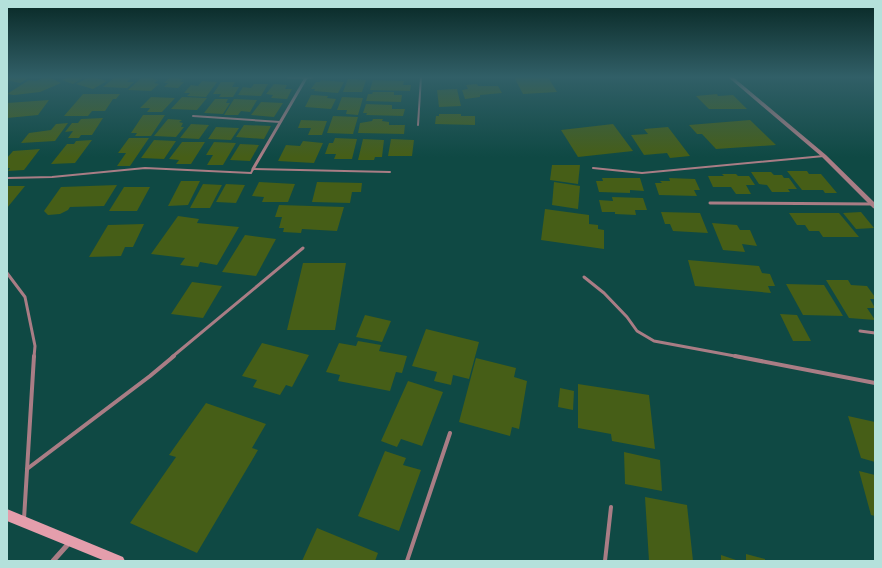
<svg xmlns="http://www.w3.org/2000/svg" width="882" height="568" font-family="'Source Sans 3',sans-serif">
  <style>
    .building { fill: #465e17 }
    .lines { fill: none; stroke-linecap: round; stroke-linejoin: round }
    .service-far2 { stroke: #a97d85; stroke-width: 2 }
    .service-far1 { stroke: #a97d85; stroke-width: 3 }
    .service { stroke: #a97d85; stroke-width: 4 }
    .minor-far1 { stroke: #a97d85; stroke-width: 3 }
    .minor { stroke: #a97d85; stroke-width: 5 }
    .tertiary { fill: #a97d85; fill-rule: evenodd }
    .secondary { fill: #e49eac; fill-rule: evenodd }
  </style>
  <rect width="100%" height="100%" fill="#0f4944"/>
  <!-- building -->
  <g class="building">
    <polygon points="8,77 30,77 20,83 7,80"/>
    <polygon points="45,77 49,77 61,83 40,92 14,95 7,94 29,80 36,81"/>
    <polygon points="68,77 85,77 73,84 62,80"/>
    <polygon points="89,77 93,77 107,81 93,89 76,84"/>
    <polygon points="115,77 132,77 127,82 134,82 127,88 103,87"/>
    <polygon points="142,77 155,77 153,79 158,80 154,83 159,84 151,91 128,90"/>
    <polygon points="170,77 181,77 179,79 183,79 180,82 184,82 178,88 164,87 168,83 164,83"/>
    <polygon points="514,77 548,77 557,92 523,94"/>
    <polygon points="348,79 366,80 362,92 343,92"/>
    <polygon points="321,80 344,82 338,93 314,91 315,89 311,89 316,82 320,82"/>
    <polygon points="373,80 404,81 403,85 411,85 410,91 370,90"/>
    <polygon points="202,81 217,82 206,97 187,96 190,93 184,93 191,85 198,86"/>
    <polygon points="221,82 235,82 232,87 239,87 233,97 219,97 221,94 213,94"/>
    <polygon points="254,84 268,84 261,96 238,95 243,87 251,88"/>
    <polygon points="274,84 287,85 285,89 292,89 287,99 271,98 273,95 266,94"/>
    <polygon points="477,84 478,86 498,86 502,93 480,95 480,97 465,99 462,90 468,89 466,85"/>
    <polygon points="457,89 461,106 439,107 437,90"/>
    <polygon points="373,92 394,92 394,95 402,95 401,102 366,101 368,94 372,94"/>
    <polygon points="83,94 120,94 116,99 113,99 105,111 92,111 88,116 64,116"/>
    <polygon points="717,94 718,96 733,95 747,109 709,109 696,96"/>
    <polygon points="311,95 328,96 327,98 336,99 331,109 305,107"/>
    <polygon points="151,97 175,98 162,112 147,112 150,108 140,108"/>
    <polygon points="182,97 207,98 197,110 171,109"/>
    <polygon points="342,97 363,98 358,115 346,114 347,110 337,110"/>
    <polygon points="215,99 228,99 226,103 230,103 223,114 204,113"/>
    <polygon points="234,99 257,100 250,112 241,111 238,115 224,115"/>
    <polygon points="49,100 38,115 7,118 7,103"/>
    <polygon points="261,102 283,103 274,117 251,115"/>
    <polygon points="366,104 392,105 392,109 405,109 403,116 366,115 367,113 363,113"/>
    <polygon points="439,114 461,114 461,116 475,116 475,125 435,124 436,116 439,116"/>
    <polygon points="143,115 165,115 151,136 135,136 137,133 131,133"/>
    <polygon points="333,116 358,117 353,134 327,133"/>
    <polygon points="103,118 92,135 81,135 79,138 68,138 73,131 65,132 72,123 78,123 81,119"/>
    <polygon points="168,119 182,120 179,122 183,123 181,127 184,127 176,137 154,136"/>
    <polygon points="373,119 383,119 382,121 389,122 389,125 405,125 404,134 358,133 360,123 372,121"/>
    <polygon points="301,120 327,121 322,135 308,135 311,128 298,128"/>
    <polygon points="750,120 776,145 716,149 702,134 697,134 689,125"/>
    <polygon points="68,123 55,141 21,143 29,133 51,130 56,124"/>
    <polygon points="191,124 209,125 199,139 180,138"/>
    <polygon points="613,124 633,151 578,157 561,130"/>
    <polygon points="244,125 271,126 264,139 236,137"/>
    <polygon points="216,127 239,128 231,140 208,139"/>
    <polygon points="668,127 690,156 670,158 667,153 644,155 631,135 648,134 644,129"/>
    <polygon points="129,138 149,138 130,166 117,166 126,153 118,153"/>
    <polygon points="335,138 357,139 352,159 334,159 336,154 325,154 329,143 333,143"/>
    <polygon points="363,139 384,140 382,157 375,157 374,160 358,160"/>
    <polygon points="391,139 414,140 412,156 388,156"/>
    <polygon points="92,140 75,163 51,164 67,144 74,144 76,141"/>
    <polygon points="154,140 176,141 164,159 141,158"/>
    <polygon points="303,141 323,143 314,163 278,161 286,145 300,146"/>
    <polygon points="182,142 205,142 191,164 176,164 179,160 169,159"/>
    <polygon points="214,142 236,143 223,165 207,165 213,155 206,155"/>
    <polygon points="240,144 259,145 250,161 230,160"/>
    <polygon points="40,149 24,170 8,171 10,168 7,168 7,158 13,151"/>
    <polygon points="552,165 580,165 578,184 550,180"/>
    <polygon points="787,171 807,171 809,174 821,174 837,193 825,193 823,190 802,190"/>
    <polygon points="751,172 771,172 774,175 782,175 784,178 789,178 797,189 788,189 790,192 772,192 767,185 759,184"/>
    <polygon points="722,174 736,174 738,176 749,176 755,185 746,185 751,194 736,194 731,187 713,187 708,176 724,176"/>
    <polygon points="602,178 640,178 644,191 630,190 630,193 599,192 596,181 603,181"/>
    <polygon points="669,178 695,179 700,190 694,190 697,196 659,195 655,183 662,183 660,181 670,181"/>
    <polygon points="181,181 200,181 188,205 168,206"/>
    <polygon points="259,182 295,184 288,202 262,202 264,197 252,196"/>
    <polygon points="317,182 362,183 361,192 352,192 350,203 312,202"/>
    <polygon points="554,182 580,186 578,209 552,205"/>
    <polygon points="203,184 222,185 210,208 190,208"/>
    <polygon points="226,184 245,185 236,203 216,202"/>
    <polygon points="117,185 104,206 70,207 68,210 60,214 48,215 44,211 61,187"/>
    <polygon points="7,186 25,186 7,208"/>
    <polygon points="124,187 150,187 137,211 109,211"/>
    <polygon points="612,197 643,198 647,210 635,210 636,215 615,214 615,212 602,212 599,200 613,201"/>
    <polygon points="279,205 344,207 337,231 302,229 301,233 283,232 284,228 279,228 282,217 275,217"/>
    <polygon points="545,209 589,215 589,224 598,225 598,229 604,230 604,249 541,240"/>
    <polygon points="661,212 700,213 708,233 673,231 670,224 665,224"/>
    <polygon points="861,212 874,228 856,229 843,213"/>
    <polygon points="789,213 839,213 859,237 823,237 819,231 809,231 805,225 797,225"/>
    <polygon points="178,216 199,219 197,223 239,227 217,265 200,262 198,267 180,265 185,258 151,254"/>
    <polygon points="712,223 737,225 740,230 750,230 757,246 742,244 745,252 723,250"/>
    <polygon points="144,224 133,247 125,247 121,256 89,257 108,225"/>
    <polygon points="245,235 276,239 256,276 222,272"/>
    <polygon points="688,260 759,266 762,273 770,274 775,286 768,286 771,293 695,286"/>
    <polygon points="303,263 346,263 335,330 287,330"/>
    <polygon points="826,280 848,280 851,285 867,286 875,297 875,299 870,299 875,308 867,308 875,320 849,318"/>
    <polygon points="192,282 222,286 203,318 171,314"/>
    <polygon points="786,284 824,285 843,316 803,315"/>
    <polygon points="780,314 797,315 811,341 793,341"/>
    <polygon points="365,315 391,321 382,342 356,337"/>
    <polygon points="426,329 479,342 469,379 453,375 451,385 434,381 437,372 412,366"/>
    <polygon points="358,341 381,345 379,351 407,356 402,373 396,372 390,391 338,381 340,375 326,372 339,343 356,346"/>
    <polygon points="262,343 309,355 292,387 286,385 280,395 253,387 257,380 242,376"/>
    <polygon points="476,358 516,368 514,377 527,381 519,429 512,427 510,436 459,422"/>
    <polygon points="408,381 443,392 422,446 401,439 397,447 381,441"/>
    <polygon points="578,384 649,395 655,449 612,441 611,434 578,428"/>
    <polygon points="560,388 574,391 573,410 558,407"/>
    <polygon points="206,403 266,424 252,448 258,450 197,553 130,523 176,457 169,455"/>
    <polygon points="848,416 875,422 875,462 861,458"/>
    <polygon points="385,451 406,458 403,465 421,470 399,531 358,516"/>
    <polygon points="624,452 660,460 662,491 625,484"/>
    <polygon points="859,471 875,475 875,516 871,515"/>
    <polygon points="645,497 687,505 693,561 649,561"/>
    <polygon points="317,528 378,553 375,561 302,561"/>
    <polygon points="746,554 765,559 765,561 746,561"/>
    <polygon points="721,555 739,561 721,561"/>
  </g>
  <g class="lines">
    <!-- service-far2 -->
    <g class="service-far2">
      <polyline points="193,116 280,122"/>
      <polyline points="418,125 421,77"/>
      <polyline points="593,168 642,173 824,156"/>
      <polyline points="7,178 52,177 145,168 251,173 253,169 390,172"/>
    </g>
    <!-- service-far1 -->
    <g class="service-far1">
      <polyline points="710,203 872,204"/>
      <polyline points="7,273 25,297 35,346 34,357"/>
      <polyline points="584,277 604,293 627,317 637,331 654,341 740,357"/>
      <polyline points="860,331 875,333"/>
      <polyline points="172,357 303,248"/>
    </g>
    <!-- service -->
    <g class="service">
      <polyline points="735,356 875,383"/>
      <polyline points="27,469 150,376 174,356"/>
      <polyline points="24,519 34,356"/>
      <polyline points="407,561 450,433"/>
      <polyline points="605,561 611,507"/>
    </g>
    <!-- minor-far1 -->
    <g class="minor-far1">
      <polyline points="288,77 312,77"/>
      <polyline points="253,169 306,78"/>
    </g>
    <!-- minor -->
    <polyline class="minor" points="53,561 70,542"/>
    <!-- tertiary -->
    <polygon class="tertiary" points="728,77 733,77 826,155 875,203 875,209 873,208 822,157"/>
    <!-- secondary -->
    <polygon class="secondary" points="7,509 123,557 125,561 105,561 7,521"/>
  </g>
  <!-- sky -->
  <linearGradient id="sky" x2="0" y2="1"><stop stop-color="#082825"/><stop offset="0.49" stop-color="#315f67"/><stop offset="1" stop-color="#315f67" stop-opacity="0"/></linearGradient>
  <rect width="882" height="157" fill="url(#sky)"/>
  <!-- border -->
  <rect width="882" height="568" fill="none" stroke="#b4e1db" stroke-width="16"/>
</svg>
